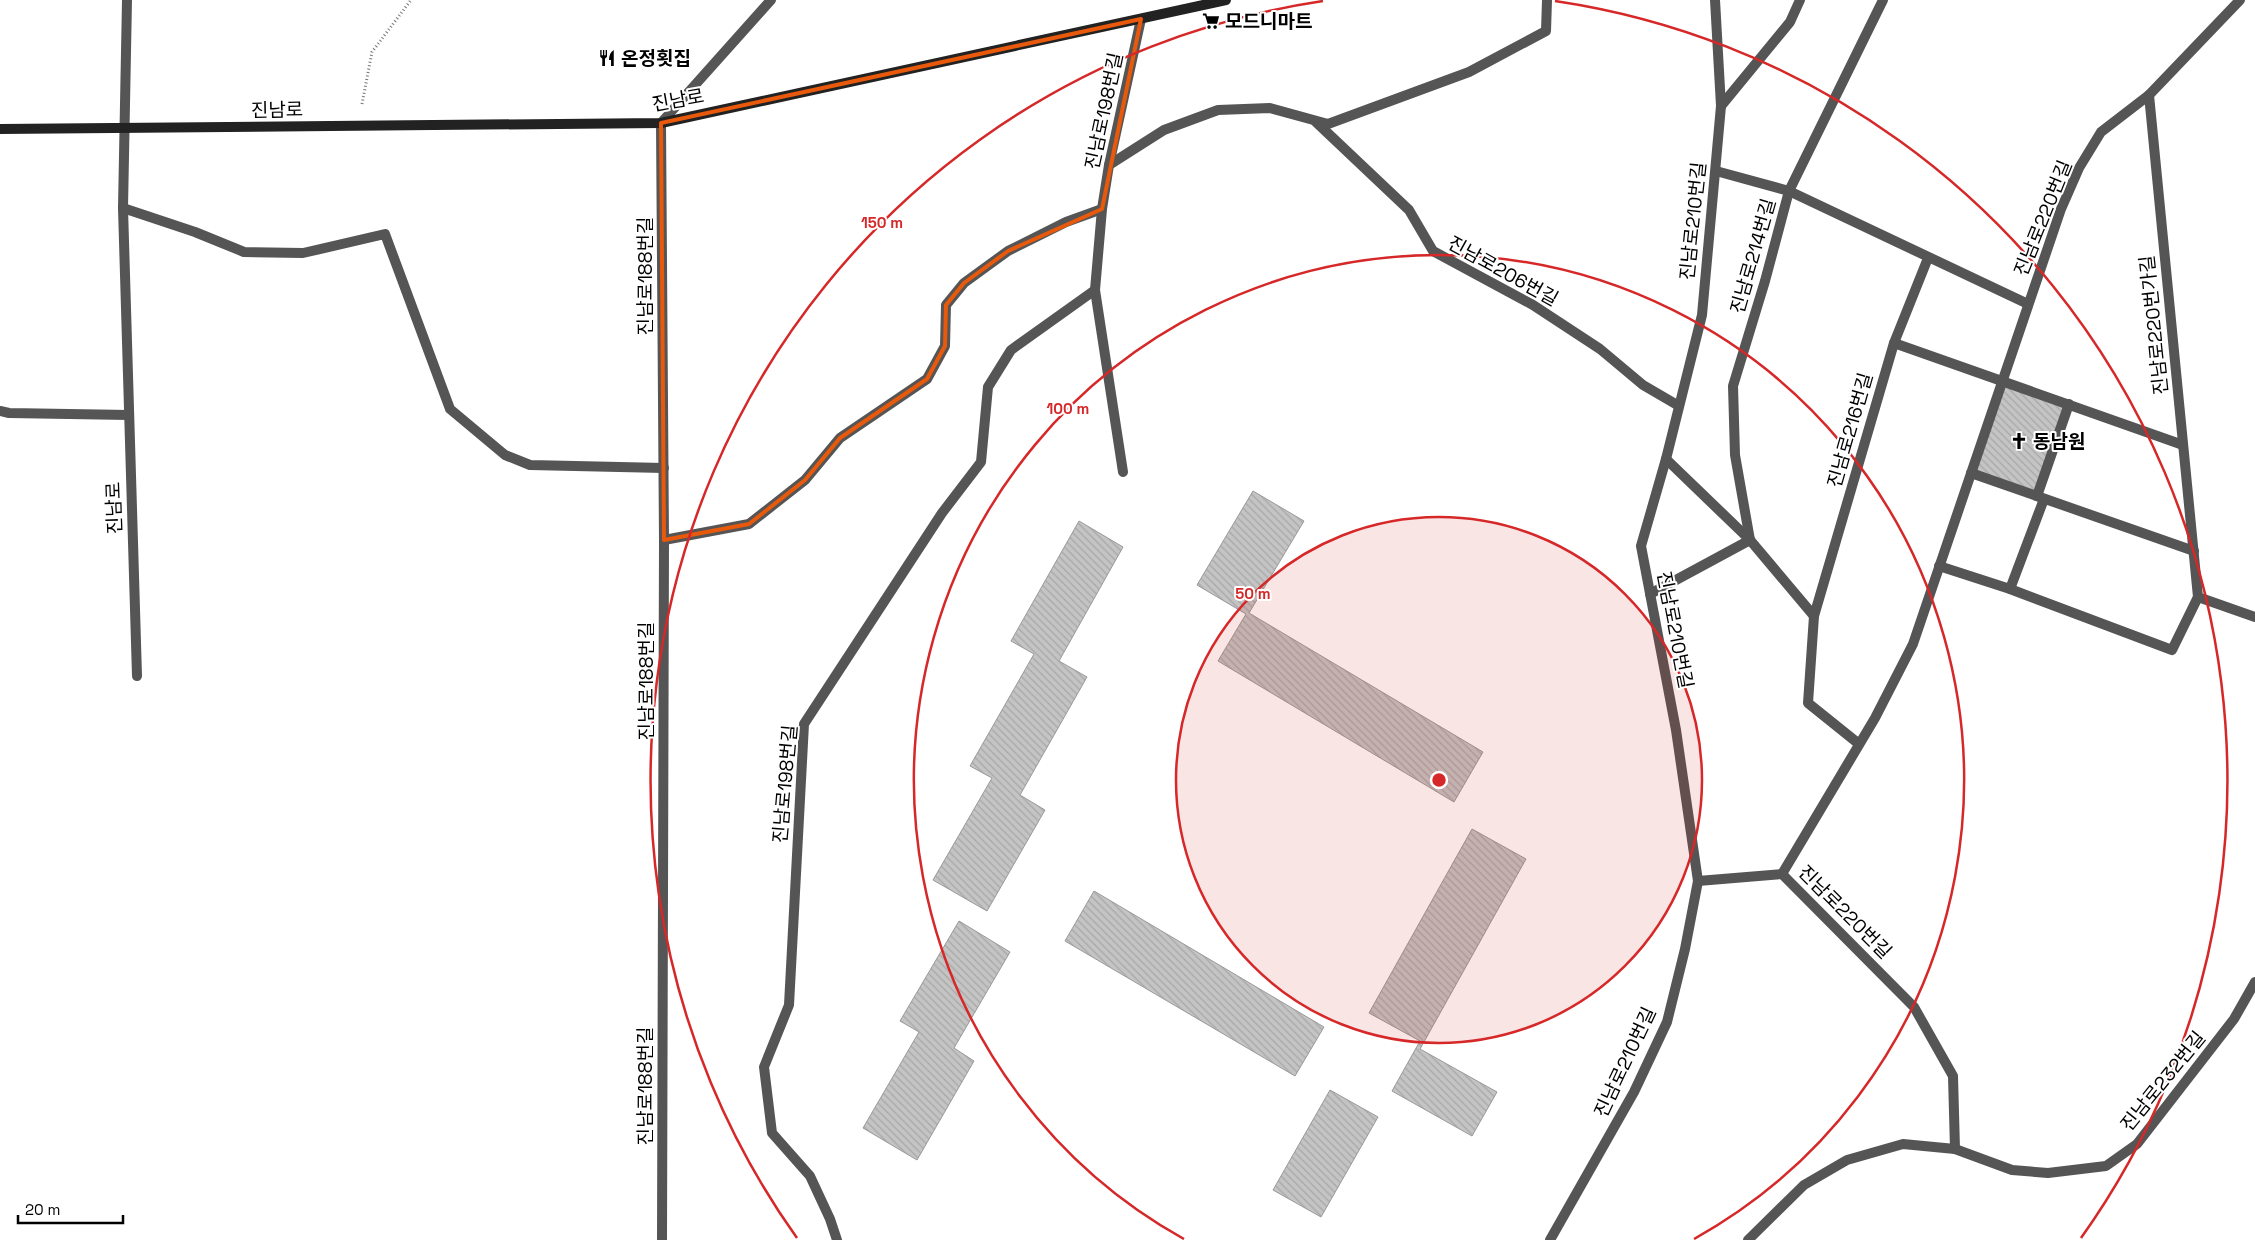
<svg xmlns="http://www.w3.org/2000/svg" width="2255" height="1240" font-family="'Space Grotesk','Noto Sans KR',sans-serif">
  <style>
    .building { fill: url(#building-back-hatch); stroke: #999 }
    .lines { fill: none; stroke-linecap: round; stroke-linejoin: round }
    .path { stroke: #777; stroke-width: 3; stroke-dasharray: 1 2.5; stroke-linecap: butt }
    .service { stroke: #555; stroke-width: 10 }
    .minor { stroke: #555; stroke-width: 10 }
    .tertiary { stroke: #555; stroke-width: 10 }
    .secondary { stroke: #222; stroke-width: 10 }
    .marked { fill: none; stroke: #e8590c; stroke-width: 4; stroke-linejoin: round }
    .ring { fill: none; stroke: #d62828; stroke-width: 2.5 }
    .labels { text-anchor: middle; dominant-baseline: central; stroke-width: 4; stroke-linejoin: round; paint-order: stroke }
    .poi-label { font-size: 19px; font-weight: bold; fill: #000; stroke: #fff; text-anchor: start }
    .street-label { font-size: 19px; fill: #000; stroke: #fff }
    .centre { fill: #d62828; stroke: #fff; stroke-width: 2.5 }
    .ring-label { font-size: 15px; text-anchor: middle; font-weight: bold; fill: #d62828; stroke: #fff; stroke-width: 4; stroke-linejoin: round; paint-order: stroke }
  </style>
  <defs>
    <pattern id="building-back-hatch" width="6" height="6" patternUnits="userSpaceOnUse" patternTransform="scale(1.25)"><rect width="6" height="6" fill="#c4c4c4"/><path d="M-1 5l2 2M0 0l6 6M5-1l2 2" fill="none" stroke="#a7a7a7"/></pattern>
  </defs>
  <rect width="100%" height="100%" fill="#fff"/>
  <!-- building -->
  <g class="building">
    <polygon points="2004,383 2066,409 2035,495 1972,473"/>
    <polygon points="1253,491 1304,521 1249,613 1483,752 1454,802 1218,661 1246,614 1197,585"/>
    <polygon points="1079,521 1123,547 1059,661 1087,677 1020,795 1045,810 987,911 933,880 992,778 970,766 1034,654 1011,641"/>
    <polygon points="1472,829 1526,859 1420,1049 1497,1092 1472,1136 1392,1091 1420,1041 1369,1013"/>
    <polygon points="1094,891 1324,1027 1295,1076 1065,941"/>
    <polygon points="959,921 1010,952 954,1048 974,1061 917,1160 863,1128 919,1032 900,1021"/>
    <polygon points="1330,1090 1378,1117 1321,1217 1273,1190"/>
  </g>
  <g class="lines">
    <!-- path -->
    <polyline class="path" points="362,104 372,52 411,0"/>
    <!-- service -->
    <g class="service">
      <polyline points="123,208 195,232 244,252 303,253 385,234 450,409 505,455 530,465 664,468"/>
      <polyline points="1894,343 2183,445"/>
      <polyline points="1971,473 2194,551"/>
      <polyline points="2037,496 2069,404"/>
      <polyline points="1939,566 2010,589 2172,650 2198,597"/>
      <polyline points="2010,589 2044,499"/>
    </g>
    <!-- minor -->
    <g class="minor">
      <polyline points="127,0 123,208 137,676"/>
      <polyline points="2149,95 2198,597 2255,617"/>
      <polyline points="1721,106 1790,22 1800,0"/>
      <polyline points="1316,122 1409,210 1433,251 1533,305 1600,349 1643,385 1679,406"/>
      <polyline points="661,123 664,540 662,1240"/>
      <polyline points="1109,165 1164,130 1218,110 1270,108 1328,124 1469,72 1546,31 1547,0"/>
      <polyline points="1716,171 1789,191 2028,304"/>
      <polyline points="0,411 9,413 129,415"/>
      <polyline points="1666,459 1750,540 1814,616"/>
      <polyline points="1123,472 1095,290 1102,209 1109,165 1141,19"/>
      <polyline points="664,540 749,524 805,480 840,438 927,379 945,346 946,305 964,283 1008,251 1066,222 1102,209"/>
      <polyline points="1750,540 1735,455 1733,386 1765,281 1789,191 1883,0"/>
      <polyline points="1650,594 1750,540"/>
      <polyline points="1859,744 1808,703 1814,616 1894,343 1928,258"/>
      <polyline points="1782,874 1875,718 1913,644 2061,209 2079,168 2101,132 2149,95 2240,0"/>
      <polyline points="1782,874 1914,1007 1953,1076 1955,1149"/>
      <polyline points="1698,881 1782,874"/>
      <polyline points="837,1240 830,1219 810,1176 772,1133 764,1067 789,1005 804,724 942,513 981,462 988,387 1011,350 1095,290"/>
      <polyline points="1550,1240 1634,1092 1667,1022 1685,949 1698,881 1676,730 1641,546 1666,459 1702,315 1721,106 1715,0"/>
      <polyline points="1748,1240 1804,1185 1847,1160 1903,1144 1955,1149 2012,1170 2048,1173 2106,1166 2137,1144 2234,1019 2255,982"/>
    </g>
    <!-- tertiary -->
    <polyline class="tertiary" points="661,123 771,0"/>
    <!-- secondary -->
    <polyline class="secondary" points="0,129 661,123 1226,0"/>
  </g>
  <!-- marked area -->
  <path class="marked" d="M1141,19l-39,190 -94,42 -44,32 -18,22 -1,41 -18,33 -87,59 -35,42 -56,44 -85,16 -3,-417z"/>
  <!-- distance rings -->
  <circle cx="1439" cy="780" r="263" fill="#d62828" fill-opacity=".12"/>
  <g class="ring">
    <circle cx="1439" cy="780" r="263"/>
    <path d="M1184 1239A525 525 0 1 1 1694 1239"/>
    <path d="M797 1238A788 788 0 0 1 1323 1M1555 1A788 788 0 0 1 2081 1238"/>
  </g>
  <!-- icons -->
  <defs>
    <g id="supermarket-bare" transform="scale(1.35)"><path d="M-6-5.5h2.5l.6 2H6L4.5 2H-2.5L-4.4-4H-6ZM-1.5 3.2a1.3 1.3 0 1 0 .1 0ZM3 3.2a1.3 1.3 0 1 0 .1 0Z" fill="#000" stroke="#fff" stroke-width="2.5" paint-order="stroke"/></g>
    <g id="restaurant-bare" transform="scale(1.35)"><path d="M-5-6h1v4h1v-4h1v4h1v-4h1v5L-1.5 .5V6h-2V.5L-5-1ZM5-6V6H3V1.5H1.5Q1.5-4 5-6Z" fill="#000" stroke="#fff" stroke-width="2.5" paint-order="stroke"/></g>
    <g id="church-bare" transform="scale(1.35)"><path d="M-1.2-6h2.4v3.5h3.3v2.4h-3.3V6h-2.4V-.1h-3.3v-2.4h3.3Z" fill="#000" stroke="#fff" stroke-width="2.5" paint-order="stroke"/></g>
  </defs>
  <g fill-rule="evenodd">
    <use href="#supermarket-bare" x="1211" y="21"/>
    <use href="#restaurant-bare" x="607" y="58"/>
    <use href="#church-bare" x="2019" y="441"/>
  </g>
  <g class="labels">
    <!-- poi labels -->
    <g class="poi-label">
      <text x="1225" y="21">모드니마트</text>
      <text x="621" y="58">온정횟집</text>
      <text x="2033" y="441">동남원</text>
    </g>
    <!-- street labels -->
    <g class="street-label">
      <text transform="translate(678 100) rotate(-10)">진남로</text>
      <text transform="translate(277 110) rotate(-1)">진남로</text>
      <text transform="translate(1104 111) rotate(-78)">진남로198번길</text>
      <text transform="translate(2043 218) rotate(-68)">진남로220번길</text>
      <text transform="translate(1693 221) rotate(-84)">진남로210번길</text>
      <text transform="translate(1753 256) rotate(-74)">진남로214번길</text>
      <text transform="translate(1503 271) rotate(29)">진남로206번길</text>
      <text transform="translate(645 276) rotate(-90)">진남로188번길</text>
      <text transform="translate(2154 325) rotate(-96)">진남로220번가길</text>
      <text transform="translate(1850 430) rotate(-74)">진남로216번길</text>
      <text transform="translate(114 508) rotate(-92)">진남로</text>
      <text transform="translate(1675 630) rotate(79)">진남로210번길</text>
      <text transform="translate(646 681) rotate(-90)">진남로188번길</text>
      <text transform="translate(785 784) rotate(-85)">진남로198번길</text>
      <text transform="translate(1845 912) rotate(45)">진남로220번길</text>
      <text transform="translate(1625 1062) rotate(-65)">진남로210번길</text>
      <text transform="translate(2163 1081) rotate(-51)">진남로232번길</text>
      <text transform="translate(645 1086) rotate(-90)">진남로188번길</text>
    </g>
  </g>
  <circle cx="1439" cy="780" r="8" class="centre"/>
  <g class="ring-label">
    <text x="882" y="228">150 m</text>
    <text x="1068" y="414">100 m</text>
    <text x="1253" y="599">50 m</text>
  </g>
  <!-- scale -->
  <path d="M18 1215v8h105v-8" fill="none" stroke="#000000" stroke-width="2.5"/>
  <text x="25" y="1215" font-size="15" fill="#000000" stroke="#ffffff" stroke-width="4" paint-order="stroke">20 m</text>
</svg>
